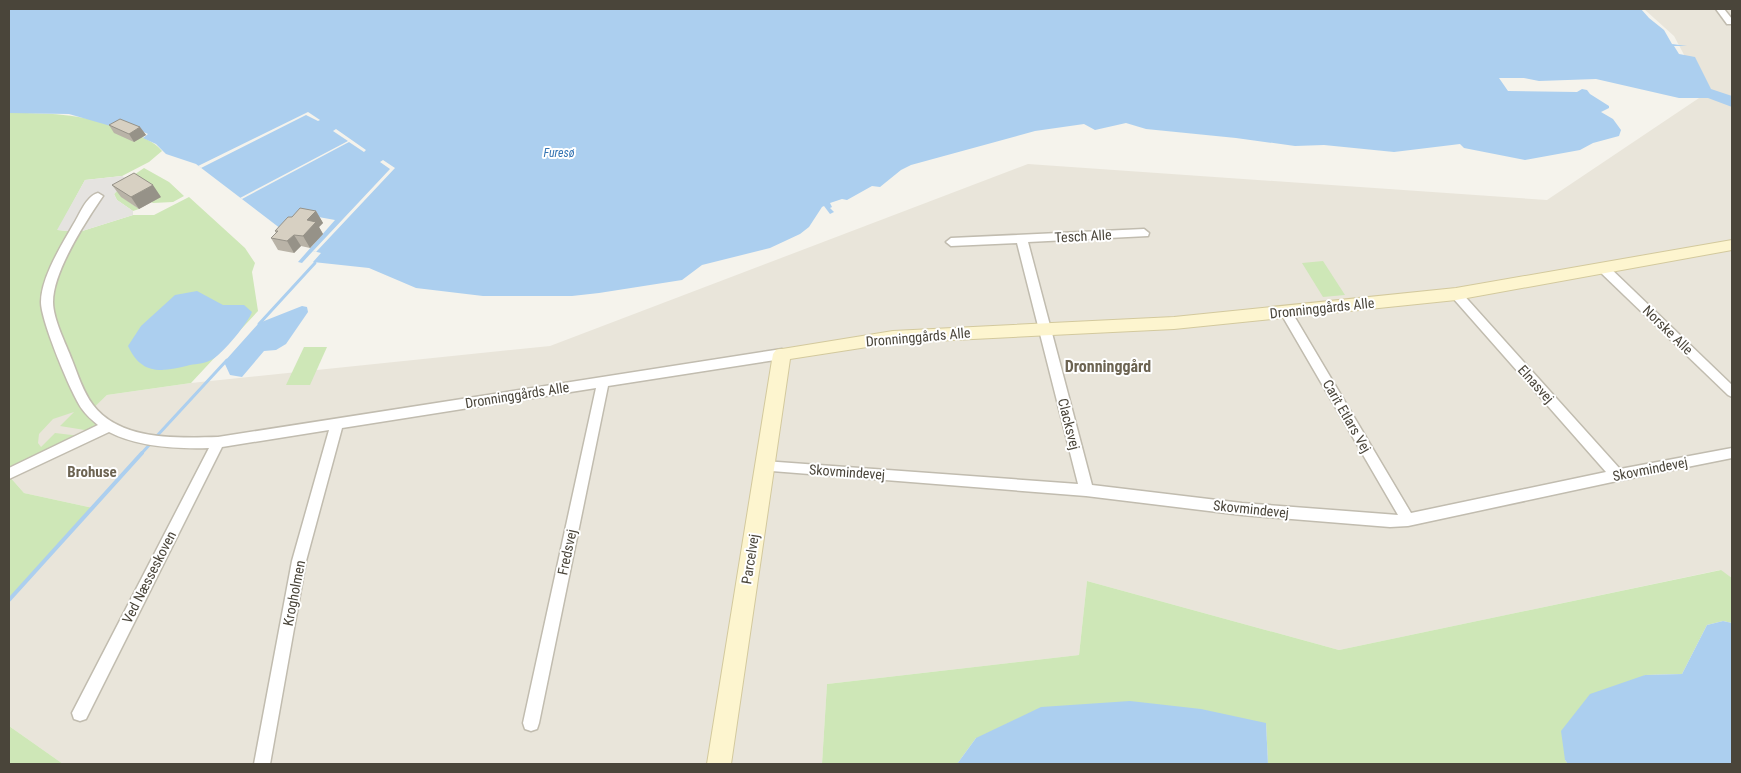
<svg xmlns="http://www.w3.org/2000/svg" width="1741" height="773" font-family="'Roboto Condensed',sans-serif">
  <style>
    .residential { fill: #e9e5da }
    .green { fill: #cee7b7 }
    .parking { fill: #e5e3e0 }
    .water { fill: #accfef }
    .pier { fill: #f5f3ec }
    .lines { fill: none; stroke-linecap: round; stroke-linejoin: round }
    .stream-far1 { stroke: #accfef; stroke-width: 3 }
    .stream { stroke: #accfef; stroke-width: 4 }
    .street-casing { stroke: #c1bcaf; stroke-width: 3 }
    .secondary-casing { stroke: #d3c99d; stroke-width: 2 }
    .street { fill: #fff; fill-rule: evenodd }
    .secondary { fill: #fdf5cf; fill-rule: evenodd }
    .wall { fill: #b9b3a7 }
    .shaded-wall { fill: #969288 }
    .building { fill: #d7d0c2; stroke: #969288 }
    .labels { text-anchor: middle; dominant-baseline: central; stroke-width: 4; stroke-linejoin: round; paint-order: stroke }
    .far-water-label { font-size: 12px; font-style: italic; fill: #3575b3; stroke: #fff }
    .street-label { font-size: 14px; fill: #4a453a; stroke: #fff }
    .neighbourhood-label { font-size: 15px; font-weight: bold; fill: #6c6351; stroke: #fff }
    .quarter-label { font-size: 16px; font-weight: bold; fill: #6c6351; stroke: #fff }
  </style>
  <rect width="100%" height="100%" fill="#f5f3ec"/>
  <!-- residential -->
  <polygon class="residential" points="1644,9 1732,9 1732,578 1720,570 1339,650 1087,581 1079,655 827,684 822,764 63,764 9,726 9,601 93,508 24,493 9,476 9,455 49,420 68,410 85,415 107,395 191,383 550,346 1028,164 1547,200 1705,94 1674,36"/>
  <!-- green -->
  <g class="green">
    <path d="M9,113c48,0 75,1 121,19 12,5 24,9 32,19l-13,11 -27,14 -37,4 -27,50 21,2 54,-17h21l35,-18 56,51 10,15 -3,9 6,39 -67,72 -84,12 -21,20 14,10 -9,6 -31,-5 14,-14 -21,7 -14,15 -1,9 3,4 14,-14 25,3 -71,36z"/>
    <polygon points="144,168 169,182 184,196 173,202 153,203 151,202 161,196 122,197 139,209 133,211 117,200 114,194 128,179"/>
    <polygon points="1323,261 1345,295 1323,297 1302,263"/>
    <polygon points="304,347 327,347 310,385 286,385"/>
    <polygon points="9,476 24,493 93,508 9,601"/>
    <polygon points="1721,570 1732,578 1732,623 1723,621 1707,625 1682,674 1645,675 1565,760 1568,764 1268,764 1266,723 976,738 957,764 822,764 827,684 1079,655 1087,581 1339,650"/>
    <polygon points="9,726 63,764 9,764"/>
  </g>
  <!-- parking -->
  <polygon class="parking" points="122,176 128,179 114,194 117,200 133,211 133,215 79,232 57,230 85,180"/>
  <!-- water -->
  <g class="water">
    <polygon points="9,9 1641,9 1649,18 1664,30 1672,44 1687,46 1674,46 1679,54 1695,57 1711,89 1732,96 1732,107 1708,98 1679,98 1596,79 1539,81 1524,78 1499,78 1508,91 1577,92 1582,89 1587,90 1590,94 1609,106 1609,108 1601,112 1613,119 1621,130 1619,136 1593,143 1580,150 1525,160 1464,148 1460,144 1394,152 1324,145 1295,146 1236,138 1146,129 1126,123 1095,130 1084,124 1035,131 911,165 901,170 880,187 872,186 847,200 842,199 830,203 832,207 830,208 834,212 830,214 824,206 822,207 809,227 800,234 770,248 702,265 682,280 599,293 572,296 483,296 416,288 369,268 313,262 321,253 313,251 302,263 298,262 335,220 302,214 285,232 196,164 166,154 156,144 143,138 148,134 128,125 121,129 69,114 9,113"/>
    <path d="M197,291l26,14h21l8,7c-4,11 -28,40 -39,47 -6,4 -16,5 -23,6 -28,7 -48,11 -62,-19l13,-20 34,-31z"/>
    <polygon points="302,306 307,307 308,312 286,344 276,350 264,351 242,377 230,375 224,362 259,323"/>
    <polygon points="1723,621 1732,623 1732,764 1568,764 1565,760 1561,731 1590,694 1645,675 1682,674 1707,625"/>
    <polygon points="1130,701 1201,709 1266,723 1268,764 957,764 976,738 1041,707"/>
  </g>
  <!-- pier -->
  <g class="pier">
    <polygon points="308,112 320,120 318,121 306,115 201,168 198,166"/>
    <polygon points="336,129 366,150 364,152 349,142 242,199 240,198 348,141 333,131"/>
    <polygon points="383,160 395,168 316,252 313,251 390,169 380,162"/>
  </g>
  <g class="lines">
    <!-- stream-far1 -->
    <g class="stream-far1">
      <polyline points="259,324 315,263"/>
      <polyline points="155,438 227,360"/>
      <polyline points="141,454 151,443"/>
    </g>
    <!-- stream -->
    <polyline class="stream" points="9,600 142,453"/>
    <!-- street casing -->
    <g class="street-casing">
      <g id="street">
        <polygon points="1716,9 1724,9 1732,19 1732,24 1727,24"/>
        <path d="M98,193l5,3c-17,25 -50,75 -50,106 0,17 13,42 19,58 6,15 11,32 21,45 27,36 85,33 125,32l564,-88 4,2 2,3 -2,3 -4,2 -174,27 -69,337 -2,6 -6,2 -6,-2 -2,-6 73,-335 -254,40 -36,133 -36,203h-16l38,-203 37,-131 -107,17 -136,272 -6,2 -6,-2 -2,-6 137,-265c-33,1 -71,-1 -100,-16l-100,47v-11l89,-43c-6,-5 -12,-10 -16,-16 -11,-16 -41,-88 -41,-107 0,-24 20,-56 32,-77 6,-9 13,-29 25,-32z"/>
        <polygon points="1144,229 1149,233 1148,236 1028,242 1092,485 1242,503 1398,515 1280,312 1286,308 1290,309 1411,513 1606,472 1452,297 1450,294 1456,290 1460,291 1620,469 1732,448 1732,458 1617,481 1408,526 1390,527 1242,515 1086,496 759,470 757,466 759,462 764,461 1078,484 1017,243 951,246 946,242 951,238"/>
        <polygon points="1603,264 1607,265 1732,385 1732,397 1728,395 1599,271 1597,268"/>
      </g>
    </g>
    <!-- secondary casing -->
    <g class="secondary-casing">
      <polygon id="secondary" points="1732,240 1732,250 1456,300 1174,329 893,343 790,359 731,764 707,764 773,354 776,350 893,331 1174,317 1456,288"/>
    </g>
    <!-- street -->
    <use href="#street" class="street"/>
    <!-- secondary -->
    <use href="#secondary" class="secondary"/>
  </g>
  <!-- wall -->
  <g class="wall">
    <polygon points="109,125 140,127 146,135 134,142 114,133"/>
    <polygon points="112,185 161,197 139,209 121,197"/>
    <polygon points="316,211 323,223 319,227 323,234 310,248 301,246 294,253 278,250 271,238 276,233 275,231 292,217"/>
  </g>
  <!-- shaded-wall -->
  <g class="shaded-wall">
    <polygon points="140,127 146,135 134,142 129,134"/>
    <polygon points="153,185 161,197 139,209 131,197"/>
    <polygon points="316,211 323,223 319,227 323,234 310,248 303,236 307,220"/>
    <polygon points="294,235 301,246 294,253 287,241"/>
  </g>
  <!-- building -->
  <g class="building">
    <polygon points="120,119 140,127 129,134 109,125"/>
    <polygon points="134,173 153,185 131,197 112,185"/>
    <polygon points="300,208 316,211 307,220 316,222 303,236 294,235 287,241 271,238 278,231 275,231 288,217 292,217"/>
  </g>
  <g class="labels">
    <!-- far-water labels -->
    <g class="far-water-label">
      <text x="559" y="153">Furesø</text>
    </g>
    <!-- street labels -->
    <g class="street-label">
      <text transform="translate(1083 236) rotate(-3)">Tesch Alle</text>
      <text transform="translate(1322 308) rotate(-6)">Dronninggårds Alle</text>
      <text transform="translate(1668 330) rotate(44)">Norske Alle</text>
      <text transform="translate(918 337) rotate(-5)">Dronninggårds Alle</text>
      <text transform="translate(1536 384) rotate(48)">Elnasvej</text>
      <text transform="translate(517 395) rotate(-9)">Dronninggårds Alle</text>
      <text transform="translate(1347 416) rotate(60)">Carit Etlars Vej</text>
      <text transform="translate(1069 424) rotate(76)">Clacksvej</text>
      <text transform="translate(1650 469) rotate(-11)">Skovmindevej</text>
      <text transform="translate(847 472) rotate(4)">Skovmindevej</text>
      <text transform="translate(1251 509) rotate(6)">Skovmindevej</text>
      <text transform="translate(567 552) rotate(-78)">Fredsvej</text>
      <text transform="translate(750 559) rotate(-81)">Parcelvej</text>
      <text transform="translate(149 577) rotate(-63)">Ved Næsseskoven</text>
      <text transform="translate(294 593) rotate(-79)">Krogholmen</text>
    </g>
    <!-- neighbourhood labels -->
    <g class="neighbourhood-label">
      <text x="92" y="472">Brohuse</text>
    </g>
    <!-- quarter labels -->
    <g class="quarter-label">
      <text x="1108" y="366">Dronninggård</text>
    </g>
  </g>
  <!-- border -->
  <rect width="1741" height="773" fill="none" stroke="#4a453a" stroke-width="20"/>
</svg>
